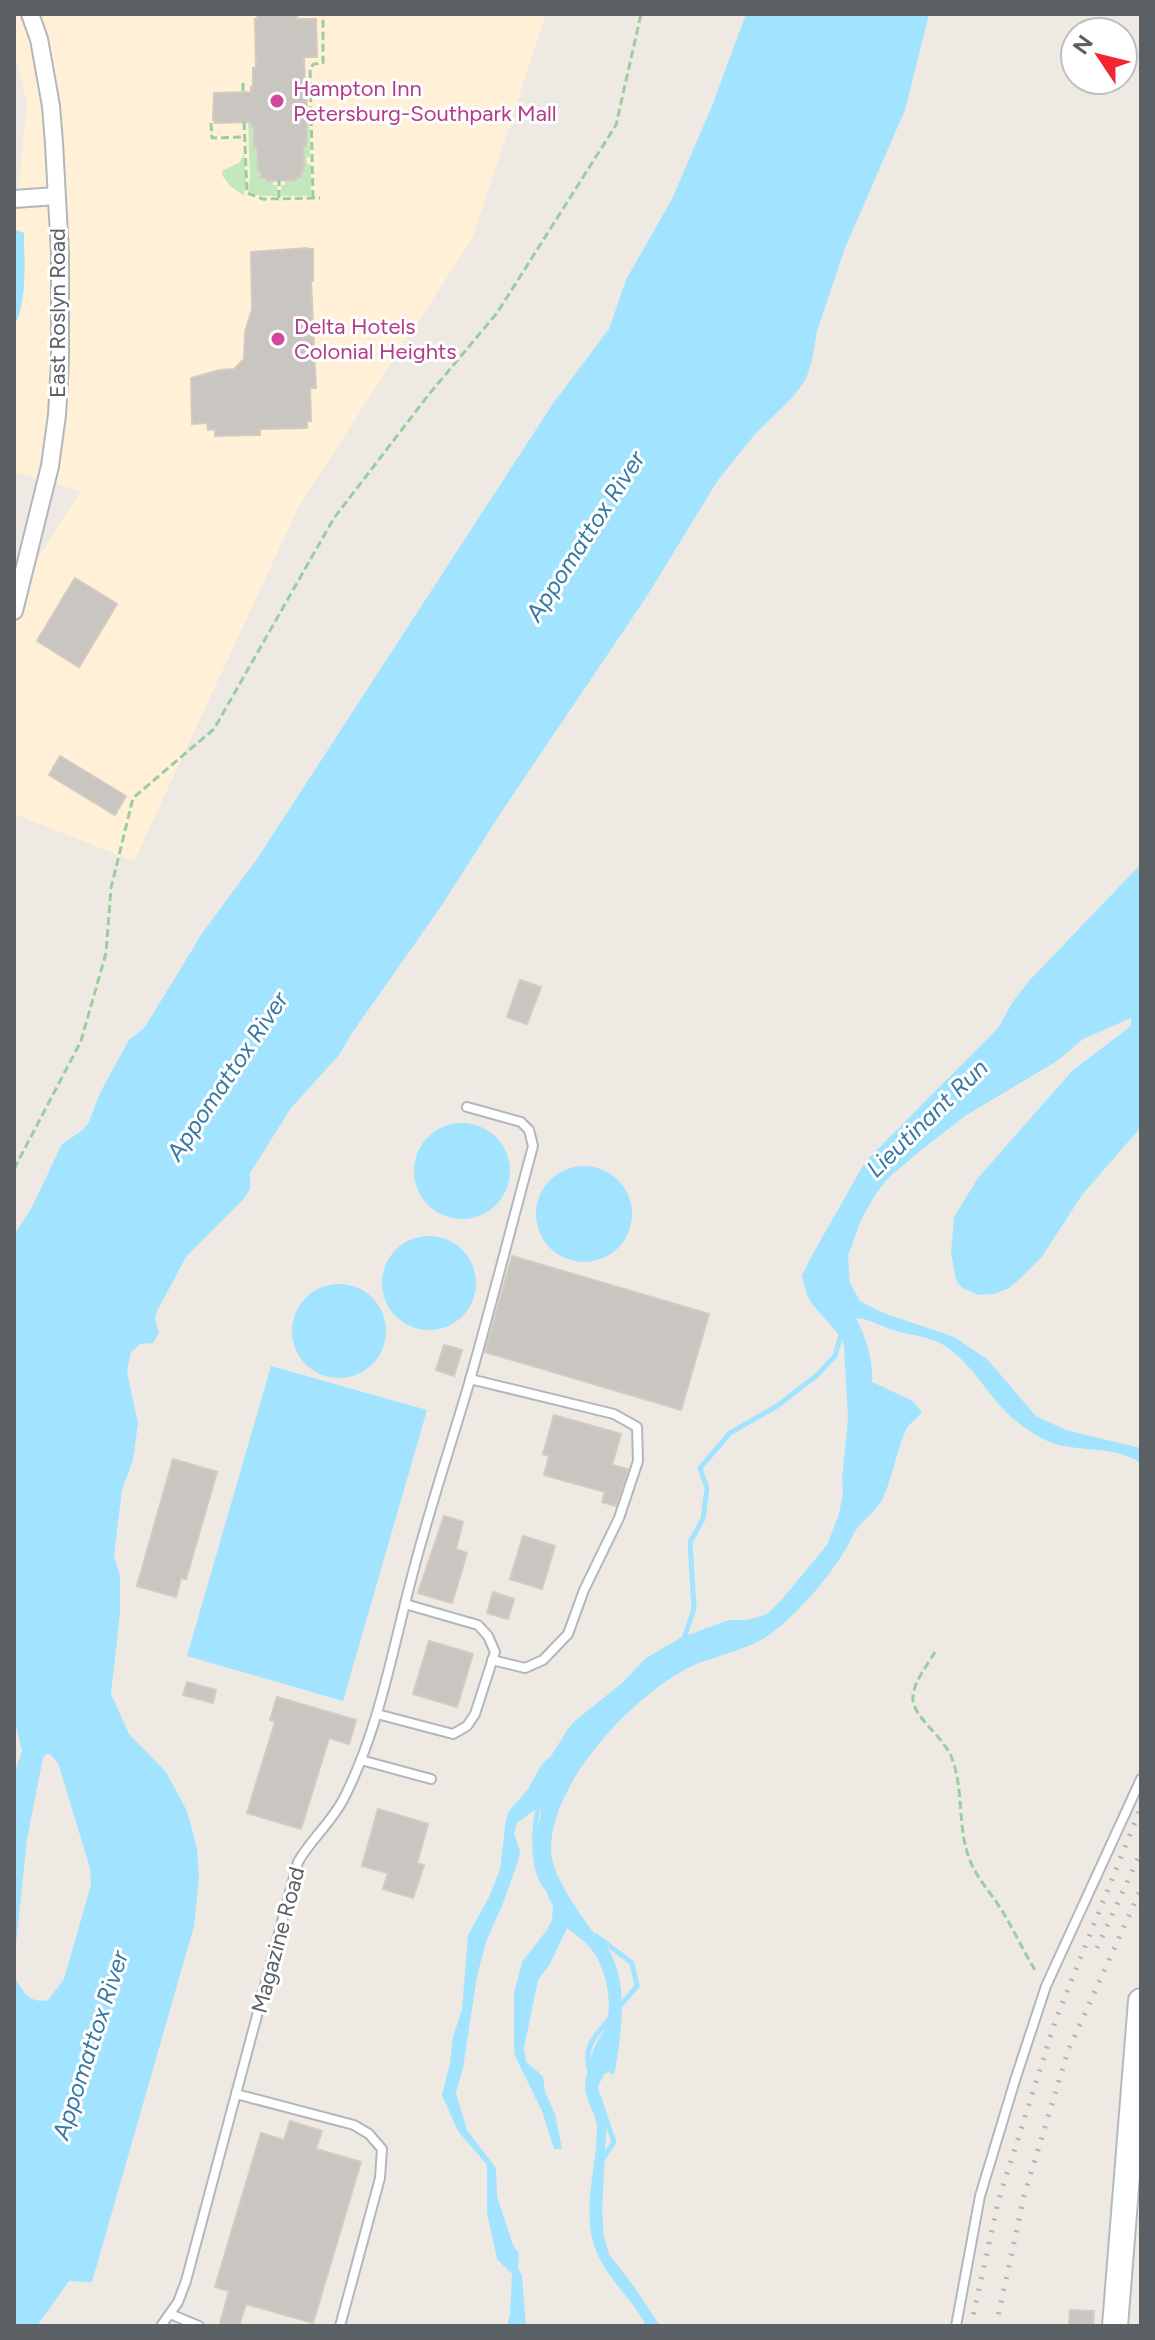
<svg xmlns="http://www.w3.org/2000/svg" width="1155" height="2340" font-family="Figtree,sans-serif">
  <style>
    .commercial { fill: #fff0d7 }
    .green { fill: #c3e7be }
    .water { fill: #a2e3ff }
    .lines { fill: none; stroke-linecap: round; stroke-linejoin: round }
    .stream { stroke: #a2e3ff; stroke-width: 5 }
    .building { fill: #c9c5c0; stroke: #d3cbc1; stroke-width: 2 }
    .lane-casing { stroke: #b3b7bb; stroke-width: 12 }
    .street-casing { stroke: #b3b7bb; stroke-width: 20 }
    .secondary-casing { stroke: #b4b9be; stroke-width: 28 }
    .path { stroke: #99cea1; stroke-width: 3; stroke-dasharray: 8 4; stroke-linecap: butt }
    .lane { stroke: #fff; stroke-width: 8 }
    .street { stroke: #fff; stroke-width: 16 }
    .secondary { stroke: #fff; stroke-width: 24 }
    .rail { stroke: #b2b3b4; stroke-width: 5; stroke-dasharray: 2 10; stroke-linecap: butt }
    .hotel-dot { fill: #d1479c; stroke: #fff; stroke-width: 3 }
    .labels { text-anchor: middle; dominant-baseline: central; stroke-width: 6; stroke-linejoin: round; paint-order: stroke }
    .hotel-label { font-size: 22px; fill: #b23c85; stroke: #fff; text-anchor: start }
    .street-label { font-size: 22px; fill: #5b6064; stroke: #fff }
    .water-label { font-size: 24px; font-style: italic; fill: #367aa3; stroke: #fff }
  </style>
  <rect width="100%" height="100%" fill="#eeeae3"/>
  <!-- commercial -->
  <polygon class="commercial" points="14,14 546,14 473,237 299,506 134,861 14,814 14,595 81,491 14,472 14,238 27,102 14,51"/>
  <!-- green -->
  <g class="green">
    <polygon points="248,119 251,119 252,126 254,127 258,171 261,171 261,178 273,181 273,185 277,185 278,196 261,196 248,193 250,176"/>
    <polygon points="307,120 309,120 310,142 308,145 310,145 310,157 306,158 307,164 311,165 311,196 281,196 281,185 285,185 285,180 301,177 301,170 303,169 303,146 306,145"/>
    <polygon points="244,154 246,178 244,196 230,186 222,175 223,170 239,163"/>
  </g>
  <!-- water -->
  <g class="water">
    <path d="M746,14h183l-24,96 -60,138 -28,83 -5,29 -6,19 -13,18 -37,36 -38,47 -71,116 -143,212 -62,97 -90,128 -13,22 -48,53 -41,65v16l-7,11 -57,57 -29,54 -2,8 4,14 -6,10 -13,1 -9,8 -4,20 11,51 -5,37 -11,30 -8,66 6,20v38l-9,80 18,40 37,38 21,39 10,38 2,29 -5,48 -102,356 -23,-1 -32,45h-23v-350c9,15 14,28 34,24l16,-21 27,-94 -1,-17 -32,-105 -8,-9h-4l-3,4 -16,81 -13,124v-189l8,-23 -8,-33v-483l18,-28 30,-63 21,-14 6,-8 11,-29 29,-53 16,-13 58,-95 54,-73 295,-454 57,-76 17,-49 46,-81 40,-93z"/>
    <path d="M14,229l10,4c0,27 4,69 -10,93z"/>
    <path d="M1141,864v263l-59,68 -41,63 -17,17 -15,13 -15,6 -16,1 -17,-8 -5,-7 -5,-27 3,-36 24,-39 94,-107 55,-42 4,-3v-8l-48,21 -26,22 -92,55 -45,35 -32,27 -13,17 -14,25 -13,36 2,27 10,18 21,11 73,25 33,22 49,57 30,14 74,18 1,15c-30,-20 -69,-8 -100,-25 -12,-7 -25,-16 -35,-26 -22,-22 -38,-55 -68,-70 -13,-6 -28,-7 -42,-11 -14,-4 -26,-12 -40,-13 10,20 17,40 16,64l41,19 9,11c-5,7 -12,10 -16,18 -10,22 -13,46 -23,68 -5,11 -16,19 -24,28 -6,7 -9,17 -15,26 -19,30 -44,59 -72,81 -24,18 -57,22 -84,35 -56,29 -137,114 -137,181 -1,23 26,61 40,80 8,10 17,17 22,29 15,38 8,73 2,113l-2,4 -4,-3 -5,2 -8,17 2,8 9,16 -5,96 2,26 5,17 26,34 25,38h-14c-15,-31 -46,-52 -54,-88 -8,-36 5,-74 5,-110 0,-14 -12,-26 -12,-41 1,-12 5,-30 10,-41 4,-8 9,-14 11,-22 7,-21 0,-53 -12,-71 -6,-10 -17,-17 -27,-25l-17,36 -12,16 -14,68 2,14 17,14 2,16 10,22 7,35h-8l-12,-38 -27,-55 -1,-9v-54l8,-31 25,-32 5,-10 1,-13c-7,-18 -20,-43 -18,-63 1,-14 7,-25 6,-39l-24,18 -3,11 6,16 -1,8 -15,43 -18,41 -9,34 -14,92 -7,25 11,37 29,38 1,29 16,48 6,8 -1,15 4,8 4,50h-19l3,-12 2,-40 -15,-15 -10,-46v-48l-29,-34 -16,-36 8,-32 3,-27 9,-26 6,-75 21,-38 11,-27 6,-50 3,-9 19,-22 14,-25 9,-8 17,-27 8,-9 46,-37 24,-25 36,-21 47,-17h19l19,-6 16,-16 44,-53 12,-31 4,-22 -1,-14 6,-60 -4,-72 -3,-9 -29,-33 -5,-9 -5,-19 8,-17 55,-97 134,-135 13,-24 16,-21z"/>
    <circle cx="462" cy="1171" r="48"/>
    <circle cx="584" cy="1214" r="48"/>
    <circle cx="429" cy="1283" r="47"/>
    <circle cx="339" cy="1331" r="47"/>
    <polygon points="271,1366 427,1410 343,1701 187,1656"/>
  </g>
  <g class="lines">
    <!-- stream -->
    <g class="stream">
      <polyline points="683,1641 694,1609 690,1542 703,1519 707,1488 700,1468 730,1433 777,1406 816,1376 835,1356 842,1331"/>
      <path d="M540,1801c-7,23 -10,72 9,89"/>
      <polyline points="596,1936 632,1963 637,1986 620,2006"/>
      <path d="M591,2074c-10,-26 4,-38 20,-57"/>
      <polyline points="594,2084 614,2142 603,2159"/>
    </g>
  </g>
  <!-- building -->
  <g class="building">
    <polygon points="257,14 297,14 297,19 316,19 317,57 304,57 305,87 307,87 306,146 303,146 304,170 301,170 301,177 296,178 296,180 267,181 267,178 261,178 261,171 258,171 257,147 254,147 254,127 252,127 251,122 215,123 214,120 213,120 214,93 251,92 251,87 253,88 253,68 256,68 255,19 258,19"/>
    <polygon points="307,248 307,249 313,249 313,281 311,281 316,388 310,388 311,421 307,421 307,428 260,429 260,435 215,436 215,429 208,430 207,423 192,424 191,378 220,370 234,369 244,359 245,332 252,309 251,252"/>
    <polygon points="75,578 117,604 79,667 37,641"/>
    <polygon points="60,756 126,796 115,815 49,775"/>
    <polygon points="520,980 541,987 527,1024 507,1017"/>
    <polygon points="512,1256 709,1314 681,1410 485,1352"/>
    <polygon points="444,1345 462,1350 454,1376 436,1370"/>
    <polygon points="554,1415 621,1434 612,1465 628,1469 616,1506 602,1502 605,1492 544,1475 549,1456 543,1454"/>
    <polygon points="173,1459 217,1472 186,1579 181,1578 176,1597 137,1586"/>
    <polygon points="444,1516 463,1522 456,1549 467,1553 452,1603 418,1593"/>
    <polygon points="523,1536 555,1546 542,1589 510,1579"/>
    <polygon points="493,1592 514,1599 508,1619 487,1613"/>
    <polygon points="429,1641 473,1654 457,1707 413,1694"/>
    <polygon points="187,1682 216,1690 213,1703 183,1695"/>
    <polygon points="277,1697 356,1720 349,1744 329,1738 301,1829 247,1813 275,1722 270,1720"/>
    <polygon points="378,1809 428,1824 417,1863 424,1865 413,1898 383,1889 388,1873 362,1866"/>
    <polygon points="290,2121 322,2131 316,2149 361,2162 313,2323 246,2304 239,2326 220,2324 229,2291 215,2287 261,2133 284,2140"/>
    <polygon points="1070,2310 1094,2311 1093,2326 1069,2324"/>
  </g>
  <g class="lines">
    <!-- lane casing -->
    <g class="lane-casing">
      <g id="lane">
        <polyline points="470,1379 614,1414 637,1427 638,1461 619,1518 584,1590 568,1634 543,1660 525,1668 492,1660"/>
        <polyline points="377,1714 453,1734 467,1726 475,1714 495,1652 488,1636 478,1625 405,1604"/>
        <polyline points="361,1760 431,1779"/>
        <polyline points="236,2094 354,2125 369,2134 382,2149 380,2178 340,2326"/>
        <polyline points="170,2314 199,2326"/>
        <path d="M161,2326l17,-24 8,-21 112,-419c13,-23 34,-40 46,-64 34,-67 47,-141 66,-214 17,-68 40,-136 60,-204 22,-78 42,-156 63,-234l-4,-16 -8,-8 -54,-15"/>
        <polyline points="956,2326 980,2196 1016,2077 1046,1986 1141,1779"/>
      </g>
    </g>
    <!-- street casing -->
    <g class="street-casing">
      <g id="street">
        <polyline points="14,199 56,196"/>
        <polyline points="14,611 50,466 57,415 60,361 60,254 54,143 51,106 39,39 30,14"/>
      </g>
    </g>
    <!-- secondary casing -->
    <g class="secondary-casing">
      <polyline id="secondary" points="1115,2326 1141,2001"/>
    </g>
    <!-- path -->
    <g class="path">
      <polyline points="243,83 243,93"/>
      <polyline points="311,91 338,91"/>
      <polyline points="307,109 339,109"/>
      <polyline points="244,122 247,193 263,199 320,198"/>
      <polyline points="211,123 212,138 245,137"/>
      <polyline points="279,198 279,180"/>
      <polyline points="313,198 310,68 314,64 323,63 323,14"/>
      <polyline points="14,1169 81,1041 106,953 111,888 133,798 214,729 334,518 430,393 497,313 616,125 641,14"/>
      <path d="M935,1652c-8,14 -24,33 -22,49 3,18 29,35 38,55 13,31 6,69 18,102 7,19 21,34 32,51 13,21 23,44 36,64"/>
    </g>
    <!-- lane -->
    <use href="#lane" class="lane"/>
    <!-- street -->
    <use href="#street" class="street"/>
    <!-- secondary -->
    <use href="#secondary" class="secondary"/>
    <!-- rail -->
    <g class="rail">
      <polyline points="1097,1948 1141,1852"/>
      <polyline points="971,2326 998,2202 1056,2019 1141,1807"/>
      <polyline points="996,2326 1024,2196 1068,2051 1141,1889"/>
    </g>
  </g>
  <!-- markers -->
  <g class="hotel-dot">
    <circle cx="277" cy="101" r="8"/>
    <circle cx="278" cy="339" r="8"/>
  </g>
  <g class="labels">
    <!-- hotel labels -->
    <g class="hotel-label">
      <text x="293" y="88">Hampton Inn<tspan x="293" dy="25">Petersburg-Southpark Mall</tspan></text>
      <text x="294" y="326">Delta Hotels<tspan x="294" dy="25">Colonial Heights</tspan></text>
    </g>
    <!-- street labels -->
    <g class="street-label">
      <text transform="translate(57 313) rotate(-90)">East Roslyn Road</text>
      <text transform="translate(278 1940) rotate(-75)">Magazine Road</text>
    </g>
    <!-- water labels -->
    <g class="water-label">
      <text transform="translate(585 536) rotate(-57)">Appomattox River</text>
      <text transform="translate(227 1076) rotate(-56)">Appomattox River</text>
      <text transform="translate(927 1118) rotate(-44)">Lieutinant Run</text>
      <text transform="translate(90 2045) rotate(-72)">Appomattox River</text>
    </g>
  </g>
  <!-- border -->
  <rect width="1155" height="2340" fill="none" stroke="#5b6064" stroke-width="32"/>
  <!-- north arrow -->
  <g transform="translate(1099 56) rotate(305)"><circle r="38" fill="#ffffff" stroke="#bdbfc1" stroke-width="2"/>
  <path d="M0-6L14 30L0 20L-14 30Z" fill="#f12631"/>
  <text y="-12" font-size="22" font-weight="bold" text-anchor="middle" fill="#5b6064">N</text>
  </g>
</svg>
